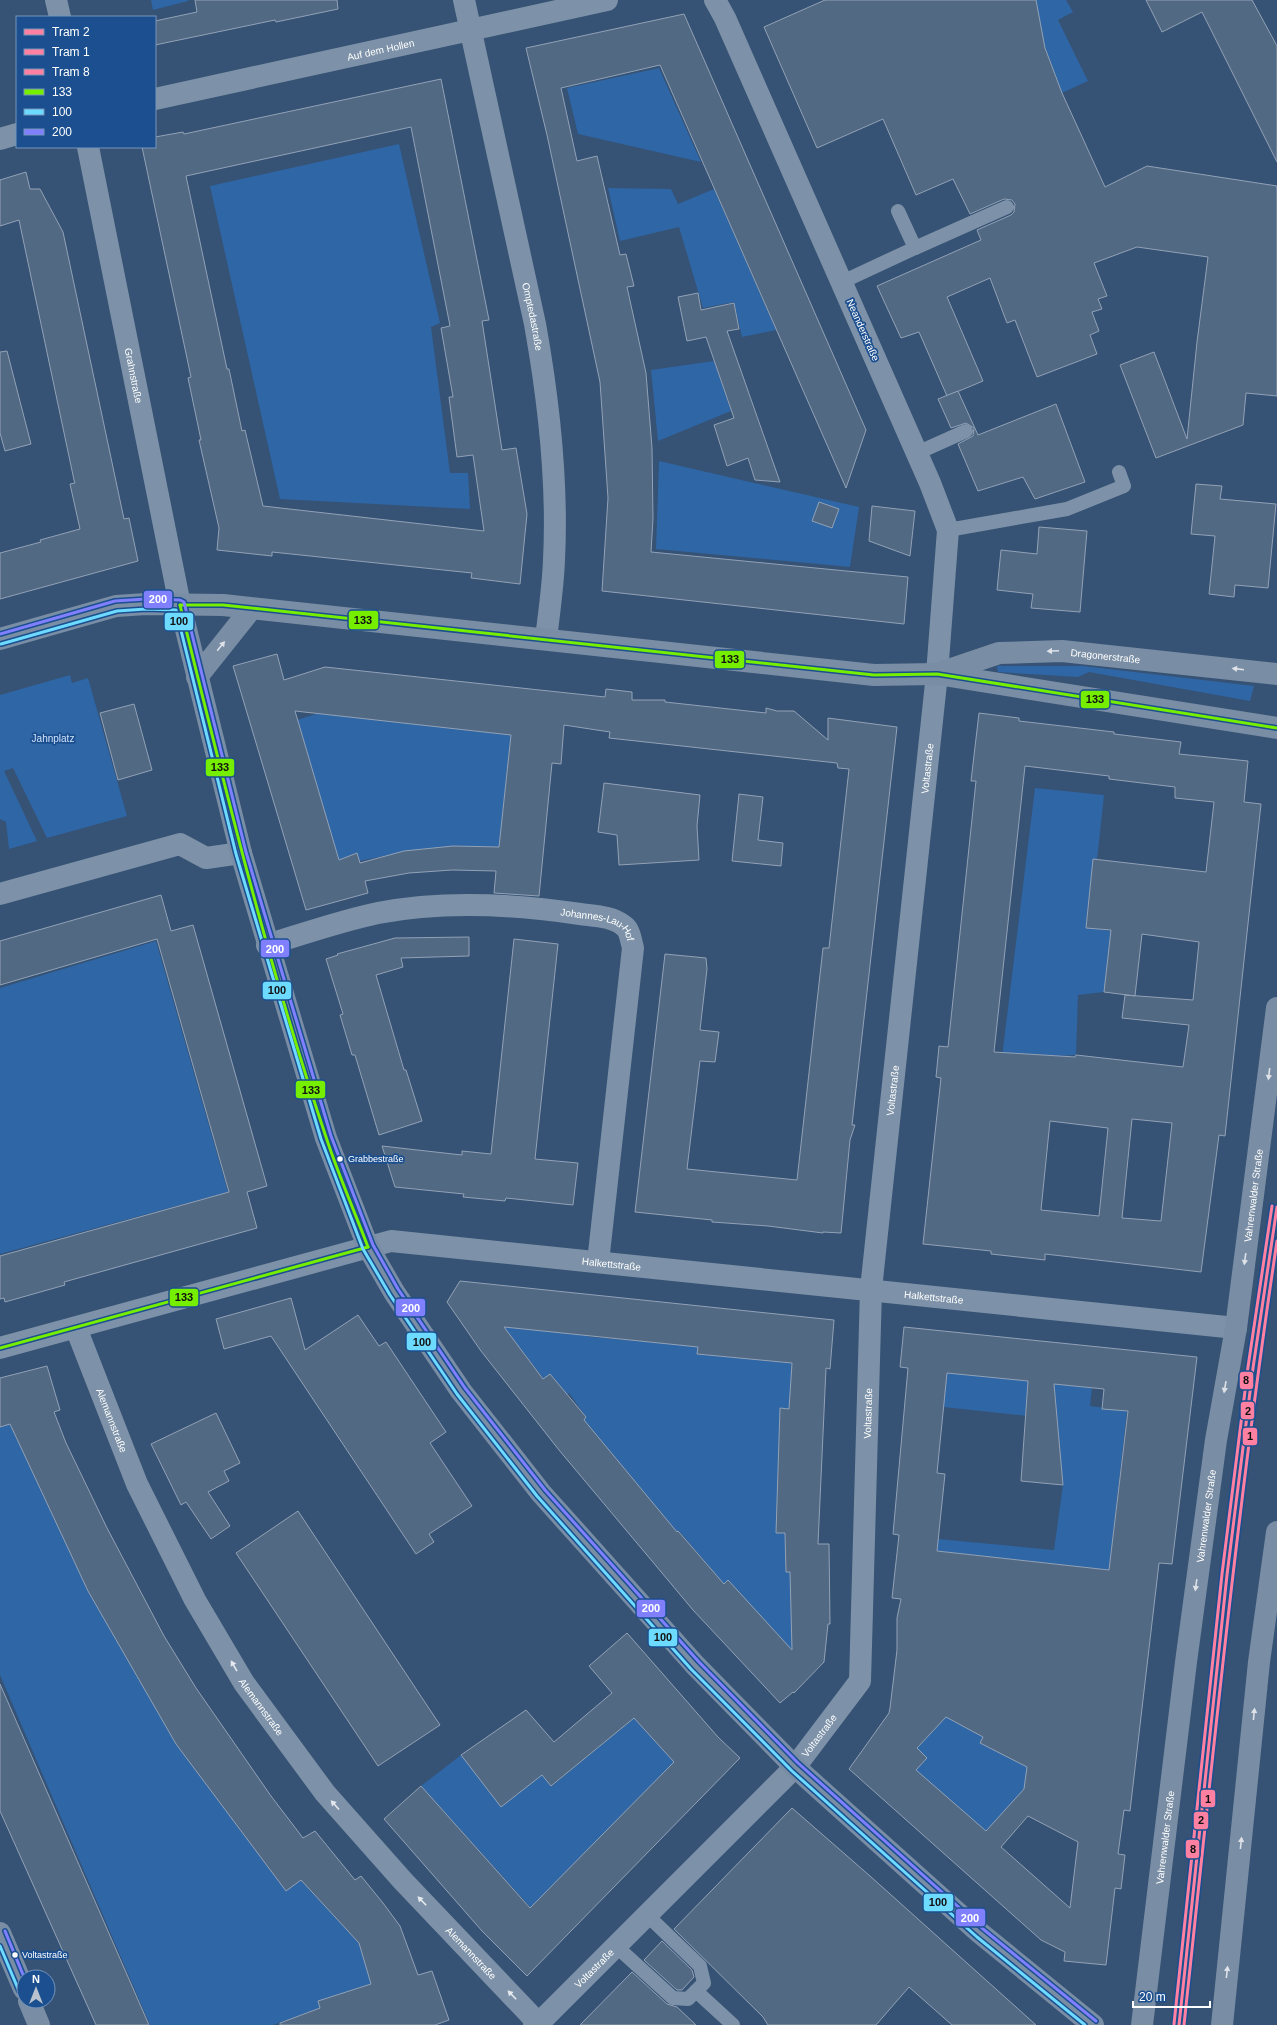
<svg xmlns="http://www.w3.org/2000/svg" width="1277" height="2025" font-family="Helvetica,sans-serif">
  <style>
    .green { fill: #2f66a5 }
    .building { fill: #526984; stroke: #92a2b6; fill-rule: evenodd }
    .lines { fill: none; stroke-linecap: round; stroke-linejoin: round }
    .lane { stroke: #7d92a8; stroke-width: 14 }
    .street { stroke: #7d92a8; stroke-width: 22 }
    .secondary { stroke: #798da4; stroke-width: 22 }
    .bus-1-casing { stroke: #1b4f8f; stroke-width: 6 }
    .bus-2-casing { stroke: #1b4f8f; stroke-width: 6 }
    .bus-3-casing { stroke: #1b4f8f; stroke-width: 6 }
    .bus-1 { stroke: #76ee00; stroke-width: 3 }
    .bus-2 { stroke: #6ddaff; stroke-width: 3 }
    .bus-3 { stroke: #8080ff; stroke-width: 3 }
    .tram-1-casing { stroke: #1b4f8f; stroke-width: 6 }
    .tram-2-casing { stroke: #1b4f8f; stroke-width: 6 }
    .tram-3-casing { stroke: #1b4f8f; stroke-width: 6 }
    .tram-1 { stroke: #ff80a0; stroke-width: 3 }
    .tram-2 { stroke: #ff80a0; stroke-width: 3 }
    .tram-3 { stroke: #ff80a0; stroke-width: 3 }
    .oneway { fill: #dee2e8 }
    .oneway2 { fill: #e5e9ee }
    .bus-dot { fill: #fff; stroke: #1b4f8f; stroke-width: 1.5 }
    .labels { text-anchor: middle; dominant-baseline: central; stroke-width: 3.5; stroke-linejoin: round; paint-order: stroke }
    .bus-label { font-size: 9px; fill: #fff; stroke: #1b4f8f; text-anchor: start }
    .street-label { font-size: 10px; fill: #fff; stroke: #1b4f8f }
    .park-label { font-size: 10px; fill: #cfe3fa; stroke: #1b4f8f }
    .line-badge { stroke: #1b4f8f; stroke-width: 1.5 }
    .badge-label { font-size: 11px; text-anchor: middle; font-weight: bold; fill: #fff }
    .pale-badge-label { font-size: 11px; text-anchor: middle; font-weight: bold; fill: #111 }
  </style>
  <rect width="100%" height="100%" fill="#365274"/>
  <!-- green -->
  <g class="green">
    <polygon points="151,0 188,0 188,1 153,10"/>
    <polygon points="1036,0 1066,0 1073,12 1058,20 1088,81 1062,93 1045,48"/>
    <polygon points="659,68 701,162 578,134 567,88"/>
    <polygon points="399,144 440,323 431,327 450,473 468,473 470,509 280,499 210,186"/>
    <polygon points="608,188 671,189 678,204 714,189 776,330 742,337 734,302 703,308 679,227 620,241"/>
    <polygon points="714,361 731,411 658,441 651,370"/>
    <polygon points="659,461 859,507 850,567 656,549"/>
    <polygon points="997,666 1083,666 1254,686 1250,701 1089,672 1078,677 998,672"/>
    <polygon points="70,675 72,683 88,678 127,816 47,838 13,768 4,771 37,841 9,849 6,822 0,819 0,695"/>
    <polygon points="319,713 511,735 499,847 389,855 359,861 357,853 339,860 297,720"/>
    <polygon points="1035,788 1104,795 1097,860 1093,860 1086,927 1111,931 1104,992 1078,995 1076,1055 1057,1056 1014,1053 1013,1070 995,1114"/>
    <polygon points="156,941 228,1192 0,1254 0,988"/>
    <polygon points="507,1317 591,1337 698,1346 698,1354 792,1363 785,1533 786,1572 790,1572 803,1637 788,1652 728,1580 724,1584 679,1531 677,1532 584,1420 586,1417 569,1393 567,1394 550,1374 544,1379 504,1328"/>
    <polygon points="942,1372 1092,1387 1090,1406 1127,1411 1109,1570 937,1551 938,1539 1054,1550 1063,1485 1057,1419 943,1407"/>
    <polygon points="10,1424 88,1591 176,1744 286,1890 301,1880 359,1943 371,1984 318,2001 320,2008 273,2025 150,2025 0,1675 0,1427"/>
    <polygon points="947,1716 1028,1760 1024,1791 984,1833 914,1772 927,1758 917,1748"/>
    <polygon points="634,1718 674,1762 531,1908 421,1786 461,1755 542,1775 552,1786"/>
  </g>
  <!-- building -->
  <g class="building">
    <polygon points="195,0 337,0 338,9 276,22 275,20 155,45 155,21 197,12"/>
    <polygon points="825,0 1036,0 1045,48 1062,93 1105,187 1147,166 1277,186 1277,396 1246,393 1243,425 1156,458 1120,365 1154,352 1187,439 1197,342 1208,257 1137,247 1094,263 1107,296 1098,299 1102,309 1092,312 1099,331 1090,335 1097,354 1037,377 1015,320 1007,323 990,278 947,297 983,381 947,396 919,332 901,338 877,286 981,240 977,230 1011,215 1014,212 1015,204 1012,200 1004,199 970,214 953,179 916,195 883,119 817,148 764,27"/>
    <polygon points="1146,0 1252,0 1277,46 1277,162 1202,12 1162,32"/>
    <polygon points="684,14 866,430 846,488 660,65 561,88 577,161 597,156 620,255 626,254 634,286 627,287 646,373 652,448 653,519 651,552 908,577 904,624 602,591 608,498 600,382 547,135 526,48"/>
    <path d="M441,79l48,241 -7,1 20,129 14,-2 11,66 -7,70 -49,-6 1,-5 -200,-21v4l-55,-6 2,-22 -20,-88h2l-13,-62 3,-1 -49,-230h13v-10l28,-5 1,2zM411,127l39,199 -9,2 12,69h-4l8,60 16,-2 11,76 -221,-25 -18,-76 -3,1 -13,-62h-2l-41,-193z"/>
    <polygon points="26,172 30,189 40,189 63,232 124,519 129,518 138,561 0,599 0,553 41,542 40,540 80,529 70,484 75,483 74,480 19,220 0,226 0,180"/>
    <polygon points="698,293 701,310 734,303 739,329 727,331 780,482 755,480 748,458 727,466 714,425 734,418 706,337 687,341 678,297"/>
    <polygon points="7,351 31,444 5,451 0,433 0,352"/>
    <polygon points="958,391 978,435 1056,404 1085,482 1035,499 1023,477 978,491 958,444 973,436 974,428 966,423 951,428 938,399"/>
    <polygon points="1196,484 1222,486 1220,499 1276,504 1268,588 1235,585 1234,597 1209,594 1215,536 1191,534"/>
    <polygon points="819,502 839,509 832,528 812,521"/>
    <polygon points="872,506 915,511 910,556 869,541"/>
    <polygon points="1039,527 1087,531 1080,612 1031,608 1033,594 997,590 1001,550 1037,554"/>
    <path d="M277,654l7,26 41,-13 280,30 1,-8 26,3v8h33v2l101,11v-5l11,3h17l34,29v-22l69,9 -42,371 -3,27h3l-5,15 -9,93 -18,-1v1l-55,-7 -56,-4v-2l-77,-8 30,-258 41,4 1,11 -7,61 19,2 -4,30 -15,-1 -13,108 110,11 26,-232h6l20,-179 -11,-1 -1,-5 -228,-25 1,-6 -46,-7 -3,39 -9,-1 -13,133 -45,-3 2,-22 -44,-1 -43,3 -44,8 3,12 -62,17 -73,-244zM295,711l216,24 -12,112 -46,-1 -49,5 -44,12 -3,-10 -18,7z"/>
    <polygon points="134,704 152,770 118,780 100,713"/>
    <path d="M979,713l40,5v3l95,11v2l67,8 -2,12 69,7 -4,41 17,2 -36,332 -6,-1 -18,137 -156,-18v6l-54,-6v-3l-68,-7 18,-166 -5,-1 3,-31 9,1 28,-266h-5zM1025,766l84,10v3l66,8v11l39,4 -8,70 -113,-13 -7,69 25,2 -7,62 31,4 7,-62 57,8 -6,58 -68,-5 -3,23 67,7 -6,42 -107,-12 -1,2 -81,-5zM1132,1119l40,4 -11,98 -39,-3zM1050,1121l58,7 -9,88 -58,-6z"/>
    <polygon points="604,783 700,795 697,826 699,860 619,865 617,835 598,832"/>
    <polygon points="739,794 763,797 758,840 783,843 781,866 732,861"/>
    <polygon points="161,895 171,931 193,925 267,1186 247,1192 257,1228 64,1282 65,1285 5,1302 4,1298 0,1299 0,1256 229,1192 157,939 0,985 0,941"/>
    <polygon points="469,937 469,956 401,958 403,967 376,975 404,1070 406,1070 422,1121 379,1135 355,1055 352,1055 340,1015 343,1014 326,959 338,955 337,954 395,938"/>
    <polygon points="514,939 558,944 535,1159 578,1163 573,1205 506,1198 505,1201 463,1197 464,1194 395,1187 382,1146 462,1155 462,1151 491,1154"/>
    <path d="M460,1281l374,39 -4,49 -4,-1 -8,176h11l1,80h-2l-4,38 -30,31 -1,-1 -13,11 -87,-93 -134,-160 -78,-99 -34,-49zM504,1327l194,20 -1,7 95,9 -3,46 -9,-1 -4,125h9l1,39h4l2,78 -64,-70 -4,4 -46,-53 -1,1 -93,-112 2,-3 -36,-43 -7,5z"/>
    <polygon points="291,1298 305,1350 358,1315 379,1346 386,1342 446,1432 430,1443 472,1506 429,1534 434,1542 416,1554 271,1336 224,1349 216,1319"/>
    <path d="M904,1327l293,30 -25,207 -13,-1 -29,248 -6,-1 -6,44 7,1 -4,34 -6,-1 -9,77 -42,-4 1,-9 -24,-12 -192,-171 40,-56 1,-5 7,-58v-32l4,-19 -9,-1 7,-63 -6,-1 15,-166 -8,-1zM947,1373l81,8 -7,100 42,4 -9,-101 50,5 -2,20 26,2 -19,159 -172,-19 8,-77 -8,-1zM946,1717l37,20 -3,6 47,24 -3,22 -38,42 -70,-61 11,-12 -10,-10zM1028,1816l50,26 -8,66 -69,-61z"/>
    <polygon points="47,1366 60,1410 54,1412 66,1443 107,1528 164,1636 196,1688 271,1796 303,1838 315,1831 355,1880 361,1876 383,1903 400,1926 418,1975 432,1971 449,2020 435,2025 280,2025 280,2023 320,2008 318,2001 371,1984 359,1943 301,1880 286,1891 176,1744 88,1591 10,1424 0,1427 0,1378"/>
    <polygon points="216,1413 240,1463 224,1471 229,1481 208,1492 230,1526 211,1539 186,1502 181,1505 151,1444"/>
    <polygon points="298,1511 440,1725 378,1766 236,1553"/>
    <polygon points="627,1633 718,1737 740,1758 527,1976 482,1931 384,1819 421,1786 530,1908 674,1762 634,1718 551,1786 542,1775 501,1807 461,1755 526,1710 554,1742 612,1693 589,1666"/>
    <polygon points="0,1684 149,2025 96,2025 0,1811"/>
    <polygon points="792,1808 870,1876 1036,2025 952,2025 909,1987 876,2025 768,2025 763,2017 674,1929"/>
    <polygon points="662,1941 692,1970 694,1977 682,1990 677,1990 644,1960"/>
    <polygon points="632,1972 667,2004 677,2007 696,2025 580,2025"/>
  </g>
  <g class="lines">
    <!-- lane -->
    <g class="lane">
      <polyline points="915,248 1007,207"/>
      <polyline points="842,282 915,248 898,211"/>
      <polyline points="917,453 966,431"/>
      <polyline points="948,530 1067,509 1124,486 1119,472"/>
      <polyline points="617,1947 673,1998 688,1999 704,1983 700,1966 647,1915"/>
      <polyline points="696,1991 733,2025"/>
    </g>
    <!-- street -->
    <g class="street">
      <polyline points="56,0 60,17"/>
      <path id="s1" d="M464,0l71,324c14,78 23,157 19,236 -1,27 -5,53 -8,79"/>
      <path id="s2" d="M155,99l452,-99"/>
      <polyline points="0,139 17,134"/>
      <path id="s3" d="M88,147l92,458"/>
      <polyline points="0,894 180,844 206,858 241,853"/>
      <path id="s4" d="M267,945c36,-11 73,-24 111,-32 66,-13 135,-9 202,1 14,2 32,2 44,12 6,4 7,15 9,22l-35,314"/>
      <path id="s5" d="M76,1328l61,156 58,116 49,83 81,110 78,88 137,144"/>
      <path id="s6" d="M0,1348l391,-107 845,87"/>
      <path id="s7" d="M534,2025l5,-2 256,-256 65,-86 11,-392 66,-615 11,-144 -18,-47 -205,-465 -10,-18"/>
    </g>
    <!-- secondary -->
    <g class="secondary">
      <polyline points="180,605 241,853 326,1138 368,1247 394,1292 461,1391 541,1493 695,1665 795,1767 980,1933 1093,2025"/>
      <polyline points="0,639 116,606 146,604 223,605 874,675 937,674 1277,728"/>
      <path id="s8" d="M940,673l59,-20 63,-2 215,23"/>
      <polyline points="197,677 251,609"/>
      <polyline points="0,1933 24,1989"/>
      <polyline points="29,2001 39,2025"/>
      <path id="s9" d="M1142,2025l44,-363 30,-222 20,-112 41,-320"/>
      <polyline points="1222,2025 1259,1662 1277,1532"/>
    </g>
    <!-- bus-1 casing -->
    <g class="bus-1-casing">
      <g id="bus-1">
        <polyline points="180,605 223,605 874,675 937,674 1277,728"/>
        <path d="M180,605c44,179 87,357 146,532 12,37 28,73 42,110"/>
        <polyline points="0,1348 368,1247"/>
      </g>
    </g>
    <!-- bus-2 casing -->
    <g class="bus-2-casing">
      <g id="bus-2">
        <polyline points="1,644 117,611 146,609 176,610 236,854 321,1139 363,1249 390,1295 457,1394 537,1496 691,1669 792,1771 977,1937 1085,2025"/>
        <polyline points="0,1946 19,1991"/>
      </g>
    </g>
    <!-- bus-3 casing -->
    <g class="bus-3-casing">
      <g id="bus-3">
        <polyline points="0,634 115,601 146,599 180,600 184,602 246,852 331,1136 373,1245 398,1289 465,1388 545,1490 699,1662 798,1763 983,1929 1096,2021"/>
        <polyline points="5,1931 24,1977"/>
      </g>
    </g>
    <!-- bus-1 -->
    <use href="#bus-1" class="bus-1"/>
    <!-- bus-2 -->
    <use href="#bus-2" class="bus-2"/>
    <!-- bus-3 -->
    <use href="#bus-3" class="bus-3"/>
    <!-- tram-1 casing -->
    <g class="tram-1-casing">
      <polyline id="tram-1" points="1179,2025 1227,1575 1253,1368 1277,1207"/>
    </g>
    <!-- tram-2 casing -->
    <g class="tram-2-casing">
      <path id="tram-2" d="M1184,2025c28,-262 54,-524 93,-784"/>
    </g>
    <!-- tram-3 casing -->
    <g class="tram-3-casing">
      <polyline id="tram-3" points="1174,2024 1222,1574 1248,1367 1272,1206"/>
    </g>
    <!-- tram-1 -->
    <use href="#tram-1" class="tram-1"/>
    <!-- tram-2 -->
    <use href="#tram-2" class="tram-2"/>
    <!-- tram-3 -->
    <use href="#tram-3" class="tram-3"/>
  </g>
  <!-- one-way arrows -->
  <defs><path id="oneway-solid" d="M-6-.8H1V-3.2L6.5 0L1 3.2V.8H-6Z"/></defs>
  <g class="oneway">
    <use href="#oneway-solid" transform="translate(221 646) rotate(-51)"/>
    <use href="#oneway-solid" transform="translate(1053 651) rotate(178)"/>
    <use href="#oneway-solid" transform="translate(1238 669) rotate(-173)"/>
    <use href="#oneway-solid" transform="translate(1269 1074) rotate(97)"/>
    <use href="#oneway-solid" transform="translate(1245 1259) rotate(98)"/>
    <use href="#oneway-solid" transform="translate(1225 1387) rotate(100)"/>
    <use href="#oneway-solid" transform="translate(1196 1585) rotate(98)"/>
    <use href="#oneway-solid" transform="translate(1254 1714) rotate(-84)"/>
    <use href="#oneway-solid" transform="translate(1241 1843) rotate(-84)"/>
    <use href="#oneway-solid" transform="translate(1227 1972) rotate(-84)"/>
  </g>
  <g class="oneway2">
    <use href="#oneway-solid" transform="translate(234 1666) rotate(-120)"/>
    <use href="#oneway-solid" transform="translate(335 1805) rotate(-132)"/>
    <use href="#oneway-solid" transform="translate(422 1901) rotate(-134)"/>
    <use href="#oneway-solid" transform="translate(512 1995) rotate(-134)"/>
  </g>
  <!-- markers -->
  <g class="bus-dot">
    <circle cx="340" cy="1159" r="3.5"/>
    <circle cx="15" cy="1955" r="3.5"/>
  </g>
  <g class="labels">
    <!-- bus labels -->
    <g class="bus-label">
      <text x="348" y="1159">Grabbestraße</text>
      <text x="22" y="1955">Voltastraße</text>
    </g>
    <!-- street labels -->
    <g class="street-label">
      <text stroke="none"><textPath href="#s2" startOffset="231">Auf dem Hollen</textPath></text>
      <text stroke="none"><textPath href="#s1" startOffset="324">Omptedastraße</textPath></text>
      <text transform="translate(863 330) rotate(66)">Neanderstraße</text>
      <text stroke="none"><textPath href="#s3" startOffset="233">Grahnstraße</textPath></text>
      <text stroke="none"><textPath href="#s8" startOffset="169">Dragonerstraße</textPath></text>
      <text stroke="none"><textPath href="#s7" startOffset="1391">Voltastraße</textPath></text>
      <text stroke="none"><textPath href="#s4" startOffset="340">Johannes-Lau-Hof</textPath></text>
      <text stroke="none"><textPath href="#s7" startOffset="1067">Voltastraße</textPath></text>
      <text stroke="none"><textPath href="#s9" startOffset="837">Vahrenwalder Straße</textPath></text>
      <text stroke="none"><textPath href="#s6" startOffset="627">Halkettstraße</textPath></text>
      <text stroke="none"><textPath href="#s6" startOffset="951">Halkettstraße</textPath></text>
      <text stroke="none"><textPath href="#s7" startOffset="743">Voltastraße</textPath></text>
      <text stroke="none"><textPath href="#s5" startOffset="99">Alemannstraße</textPath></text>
      <text stroke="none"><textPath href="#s9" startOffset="513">Vahrenwalder Straße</textPath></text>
      <text stroke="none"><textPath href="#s5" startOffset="423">Alemannstraße</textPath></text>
      <text stroke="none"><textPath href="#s7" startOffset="407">Voltastraße</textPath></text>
      <text stroke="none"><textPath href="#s9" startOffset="189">Vahrenwalder Straße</textPath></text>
      <text stroke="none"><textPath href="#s5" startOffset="747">Alemannstraße</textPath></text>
      <text stroke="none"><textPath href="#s7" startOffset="83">Voltastraße</textPath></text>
    </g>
    <!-- park labels -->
    <g class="park-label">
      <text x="53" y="738">Jahnplatz</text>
    </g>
  </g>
  <g class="line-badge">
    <rect x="143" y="590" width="30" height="19" rx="4" fill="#8080ff"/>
    <rect x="348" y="610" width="31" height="20" rx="4" fill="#76ee00"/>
    <rect x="164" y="612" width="30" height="19" rx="4" fill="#6ddaff"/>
    <rect x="714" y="650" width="31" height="19" rx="4" fill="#76ee00"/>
    <rect x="1080" y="690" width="30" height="19" rx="4" fill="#76ee00"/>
    <rect x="205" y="758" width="30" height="19" rx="4" fill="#76ee00"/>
    <rect x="260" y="939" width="30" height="19" rx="4" fill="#8080ff"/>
    <rect x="262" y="981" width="30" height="19" rx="4" fill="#6ddaff"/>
    <rect x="295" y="1080" width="31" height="19" rx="4" fill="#76ee00"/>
    <rect x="169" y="1288" width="30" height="19" rx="4" fill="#76ee00"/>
    <rect x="395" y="1298" width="31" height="19" rx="4" fill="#8080ff"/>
    <rect x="406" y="1332" width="31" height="19" rx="4" fill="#6ddaff"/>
    <rect x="1239" y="1371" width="15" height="19" rx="4" fill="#ff80a0"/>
    <rect x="1240" y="1401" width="15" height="19" rx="4" fill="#ff80a0"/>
    <rect x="1242" y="1427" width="16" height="19" rx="4" fill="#ff80a0"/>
    <rect x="636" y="1599" width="30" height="19" rx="4" fill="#8080ff"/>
    <rect x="648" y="1628" width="30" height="19" rx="4" fill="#6ddaff"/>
    <rect x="1200" y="1789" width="16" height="19" rx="4" fill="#ff80a0"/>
    <rect x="1193" y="1811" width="16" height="19" rx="4" fill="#ff80a0"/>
    <rect x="1185" y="1839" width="15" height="20" rx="4" fill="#ff80a0"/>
    <rect x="923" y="1893" width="31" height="19" rx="4" fill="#6ddaff"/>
    <rect x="955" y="1908" width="31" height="19" rx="4" fill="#8080ff"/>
  </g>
  <g class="badge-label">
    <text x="158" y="603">200</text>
    <text x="275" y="953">200</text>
    <text x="411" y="1312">200</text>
    <text x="651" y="1612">200</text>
    <text x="970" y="1922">200</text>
  </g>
  <g class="pale-badge-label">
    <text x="363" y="624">133</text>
    <text x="179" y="625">100</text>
    <text x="730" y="663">133</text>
    <text x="1095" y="703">133</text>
    <text x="220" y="771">133</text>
    <text x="277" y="994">100</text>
    <text x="311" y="1094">133</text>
    <text x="184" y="1301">133</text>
    <text x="422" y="1346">100</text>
    <text x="1246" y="1384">8</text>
    <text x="1248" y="1415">2</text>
    <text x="1250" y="1440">1</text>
    <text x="663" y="1641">100</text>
    <text x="1208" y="1803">1</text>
    <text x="1201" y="1824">2</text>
    <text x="1193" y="1853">8</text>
    <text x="938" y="1906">100</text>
  </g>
  <!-- legend -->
  <rect x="16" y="16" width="140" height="132" fill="#1b4f8f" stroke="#7695bc"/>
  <rect x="24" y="29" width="20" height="6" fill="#ff80a0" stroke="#7695bc"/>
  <text x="52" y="36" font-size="12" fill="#ffffff">Tram 2</text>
  <rect x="24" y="49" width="20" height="6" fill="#ff80a0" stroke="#7695bc"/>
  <text x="52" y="56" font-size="12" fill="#ffffff">Tram 1</text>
  <rect x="24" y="69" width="20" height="6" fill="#ff80a0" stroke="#7695bc"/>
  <text x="52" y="76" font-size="12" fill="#ffffff">Tram 8</text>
  <rect x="24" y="89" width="20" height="6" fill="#76ee00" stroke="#7695bc"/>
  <text x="52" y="96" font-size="12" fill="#ffffff">133</text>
  <rect x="24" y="109" width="20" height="6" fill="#6ddaff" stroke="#7695bc"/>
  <text x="52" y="116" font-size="12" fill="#ffffff">100</text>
  <rect x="24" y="129" width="20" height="6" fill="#8080ff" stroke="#7695bc"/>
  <text x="52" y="136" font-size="12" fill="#ffffff">200</text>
  <!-- north arrow -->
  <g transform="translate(36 1989)"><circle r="19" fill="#1b4f8f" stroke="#7695bc"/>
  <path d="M0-3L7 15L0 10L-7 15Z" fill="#b9c2ce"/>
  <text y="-6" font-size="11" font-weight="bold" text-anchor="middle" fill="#ffffff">N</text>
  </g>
  <!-- scale -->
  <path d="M1133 2001v6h77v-6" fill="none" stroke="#ffffff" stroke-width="2"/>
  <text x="1139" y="2001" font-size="12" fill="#ffffff" stroke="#1b4f8f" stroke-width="3" paint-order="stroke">20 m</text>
</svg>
